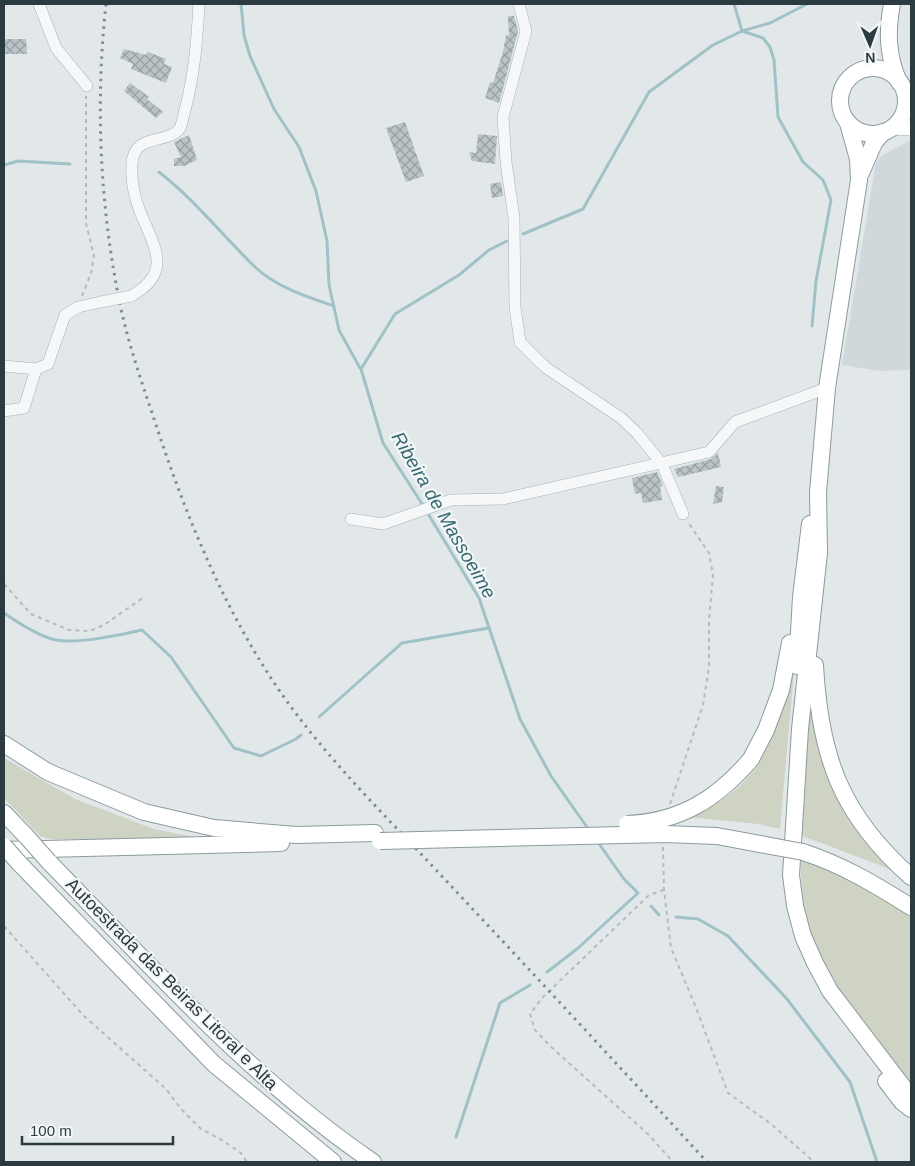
<svg xmlns="http://www.w3.org/2000/svg" width="915" height="1166" font-family="Arial,sans-serif">
  <style>
    .built { fill: #d0d8db }
    .grass { fill: #ced3c4 }
    .lines { fill: none; stroke-linecap: round; stroke-linejoin: round }
    .stream { stroke: #a0c2c7; stroke-width: 3 }
    .building { fill: url(#building-cross-hatch) }
    .minor-casing { stroke: #a7b1b4; stroke-width: 12 }
    .major-casing { stroke: #a2b1b4; stroke-width: 16 }
    .highway-casing { stroke: #8b9b9f; stroke-width: 18 }
    .path { stroke: #b4bbbd; stroke-width: 2; stroke-dasharray: 4 4; stroke-linecap: butt }
    .minor { stroke: #f5f7f8; stroke-width: 11 }
    .major { stroke: #fff; stroke-width: 15 }
    .highway { stroke: #fff; stroke-width: 16 }
    .rail { stroke: #7d8d92; stroke-width: 3; stroke-dasharray: 2.5 5; stroke-linecap: butt }
    .minor-bridge-casing { stroke: #a7b1b4; stroke-width: 12; stroke-linecap: butt }
    .highway-bridge-casing { stroke: #8b9b9f; stroke-width: 18; stroke-linecap: butt }
    .minor-bridge { stroke: #f5f7f8; stroke-width: 11 }
    .highway-bridge { stroke: #fff; stroke-width: 16 }
    .labels { text-anchor: middle; dominant-baseline: central; stroke-width: 4.5; stroke-linejoin: round; paint-order: stroke }
    .street-label { font-size: 18px; fill: #2b3b40; stroke: #f2f6f7 }
    .water-label { font-size: 19px; font-style: italic; fill: #386972; stroke: #f2f6f7 }
  </style>
  <defs>
    <pattern id="building-cross-hatch" width="8" height="8" patternUnits="userSpaceOnUse" patternTransform="scale(1.25)"><rect width="8" height="8" fill="#bac3c6"/><path d="M0 0l8 8M0 8l8-8" fill="none" stroke="#97a0a2"/></pattern>
  </defs>
  <rect width="100%" height="100%" fill="#e2e8ea"/>
  <!-- built -->
  <polygon class="built" points="911,140 911,370 879,371 842,365 876,162 883,155"/>
  <!-- grass -->
  <g class="grass">
    <path d="M795,661l-15,168 -22,-5 -70,-7c34,-14 49,-25 71,-53l-2,-2c21,-28 28,-67 38,-101z"/>
    <polygon points="812,688 825,761 905,878 882,866 800,835"/>
    <polygon points="4,758 75,799 154,829 204,839 50,839 40,836 4,798"/>
    <path d="M800,857l33,11 78,46v171c-31,-41 -86,-101 -100,-149 -8,-26 -10,-52 -11,-79z"/>
  </g>
  <g class="lines">
    <!-- stream -->
    <g class="stream">
      <polyline points="241,4 244,35 250,56 274,109 299,147 316,191 327,241 329,285 339,330 360,368"/>
      <polyline points="734,4 742,31 763,38 770,47 774,60 778,117 803,162 823,180 831,200 816,281 812,326"/>
      <polyline points="4,165 18,161 70,164"/>
      <path d="M159,172c36,28 63,63 96,95 21,20 52,30 79,39"/>
      <polyline points="523,234 583,209 649,92 713,45 742,31 770,23 807,4"/>
      <polyline points="424,507 383,443 361,369 395,314 459,275 489,250 507,241"/>
      <polyline points="427,512 479,598 520,719 551,776 589,830"/>
      <path d="M4,613c13,9 37,24 52,27 21,4 65,-5 86,-10l29,27 63,91 27,8 35,-17 5,-4"/>
      <polyline points="319,717 402,643 489,628"/>
      <polyline points="651,906 659,915"/>
      <polyline points="676,917 698,919 728,936 787,999 850,1082 877,1162"/>
      <polyline points="547,972 577,949 638,893 624,879 597,841"/>
      <polyline points="456,1137 500,1003 530,985"/>
    </g>
  </g>
  <!-- building -->
  <g class="building">
    <polygon points="508,16 514,16 518,31 499,103 485,98 490,82 493,83 503,52 506,35 509,36"/>
    <polygon points="4,39 26,39 27,54 4,54"/>
    <polygon points="124,49 146,55 148,52 166,59 164,64 172,67 166,83 131,69 133,64 120,58"/>
    <polygon points="130,83 149,97 147,99 163,112 156,118 124,91"/>
    <polygon points="405,122 424,176 406,182 386,128"/>
    <polygon points="478,134 497,136 495,164 472,161 469,152 476,153"/>
    <polygon points="189,135 197,160 184,166 174,166 174,159 181,157 174,142"/>
    <polygon points="501,182 503,196 492,198 490,184"/>
    <polygon points="718,453 721,467 678,477 674,469 711,459"/>
    <polygon points="657,472 663,486 660,487 662,500 643,503 641,493 635,494 632,478"/>
    <polygon points="716,486 724,487 722,502 713,504"/>
  </g>
  <g class="lines">
    <!-- minor casing -->
    <g class="minor-casing">
      <g id="minor">
        <polyline points="39,4 56,48 87,86"/>
        <polyline points="519,4 526,31 503,117 506,162 514,218 515,307 520,342 545,367 621,418 637,433 662,464 683,514"/>
        <path d="M131,296c44,-24 22,-51 8,-87 -5,-14 -8,-31 -7,-45 1,-32 37,-19 48,-36 3,-6 4,-16 6,-22 9,-36 11,-66 13,-102"/>
        <polyline points="4,366 36,369 48,364 65,315 78,307 101,302"/>
        <polyline points="4,411 24,408 36,369"/>
        <polyline points="351,519 383,524 451,500 503,499 709,452 735,422 827,388"/>
      </g>
    </g>
    <!-- major casing -->
    <g class="major-casing">
      <g id="major">
        <polyline points="906,102 911,107"/>
        <polyline points="893,127 911,128"/>
      </g>
    </g>
    <!-- highway casing -->
    <g class="highway-casing">
      <g id="highway">
        <path d="M892,4c-5,27 -5,51 7,78"/>
        <circle cx="873" cy="101" r="33"/>
        <polyline points="848,123 858,159 859,180 827,388 818,492 819,553 800,729 791,875 795,906 803,936 815,963 830,991 904,1088 911,1094"/>
        <polyline points="861,173 874,143 883,132"/>
        <path d="M815,665c5,92 26,150 96,212"/>
        <polyline points="797,666 801,597 810,524"/>
        <polyline points="4,744 48,772 144,812 214,828 296,835 375,833"/>
        <polyline points="751,759 766,730 781,690 790,643"/>
        <polyline points="4,813 26,836"/>
        <polyline points="4,850 281,843"/>
        <path d="M803,852c40,13 73,33 108,55"/>
        <path d="M49,862c103,105 202,217 324,300"/>
        <polyline points="19,863 214,1064 333,1162"/>
        <polyline points="886,1081 902,1102 911,1109"/>
      </g>
    </g>
    <!-- path -->
    <g class="path">
      <polyline points="82,296 91,273 94,256 86,223 86,96"/>
      <polyline points="4,584 31,614 69,630 90,631 104,625 144,597"/>
      <polyline points="670,804 703,705 709,667 709,620 713,575 709,553 688,522"/>
      <polyline points="663,847 664,890 671,948 695,1005 728,1093 771,1124 814,1162"/>
      <polyline points="664,890 649,895 542,998 530,1014 535,1030 550,1046 649,1135 673,1162"/>
      <polyline points="4,926 83,1015 166,1089 181,1109 200,1128 225,1142 241,1153 247,1162"/>
    </g>
    <!-- minor -->
    <use href="#minor" class="minor"/>
    <!-- major -->
    <use href="#major" class="major"/>
    <!-- highway -->
    <use href="#highway" class="highway"/>
    <!-- rail -->
    <path class="rail" d="M106,4c-11,101 -6,206 15,305 10,45 26,88 40,131 28,82 61,162 108,235 47,73 110,134 169,197 90,96 180,193 269,290"/>
    <!-- minor-bridge casing -->
    <g class="minor-bridge-casing">
      <polyline id="minor-bridge" points="101,302 131,296"/>
    </g>
    <!-- highway-bridge casing -->
    <g class="highway-bridge-casing">
      <g id="highway-bridge">
        <path d="M627,824c53,-2 90,-25 124,-65"/>
        <polyline points="26,836 49,862"/>
        <polyline points="380,841 665,834 717,836 803,852"/>
        <polyline points="4,846 19,863"/>
      </g>
    </g>
    <!-- minor-bridge -->
    <use href="#minor-bridge" class="minor-bridge"/>
    <!-- highway-bridge -->
    <use href="#highway-bridge" class="highway-bridge"/>
  </g>
  <g class="labels">
    <!-- street labels -->
    <g class="street-label">
      <text transform="translate(172 984) rotate(45)">Autoestrada das Beiras Litoral e Alta</text>
    </g>
    <!-- water labels -->
    <g class="water-label">
      <text transform="translate(444 515) rotate(60)">Ribeira de Massoeime</text>
    </g>
  </g>
  <!-- border -->
  <rect width="915" height="1166" fill="none" stroke="#2b3b40" stroke-width="10"/>
  <!-- north arrow -->
  <g transform="translate(870 45) rotate(178)" stroke="#f2f6f7" stroke-width="4" paint-order="stroke">
  <path d="M0-4L9 19L0 12L-9 19Z" fill="#2b3b40"/>
  <text y="-8" font-size="14" font-weight="bold" text-anchor="middle" fill="#2b3b40">N</text>
  </g>
  <!-- scale -->
  <path d="M22 1136v8h151v-8" fill="none" stroke="#2b3b40" stroke-width="2.5"/>
  <text x="30" y="1136" font-size="15" fill="#2b3b40" stroke="#f2f6f7" stroke-width="4" paint-order="stroke">100 m</text>
</svg>
